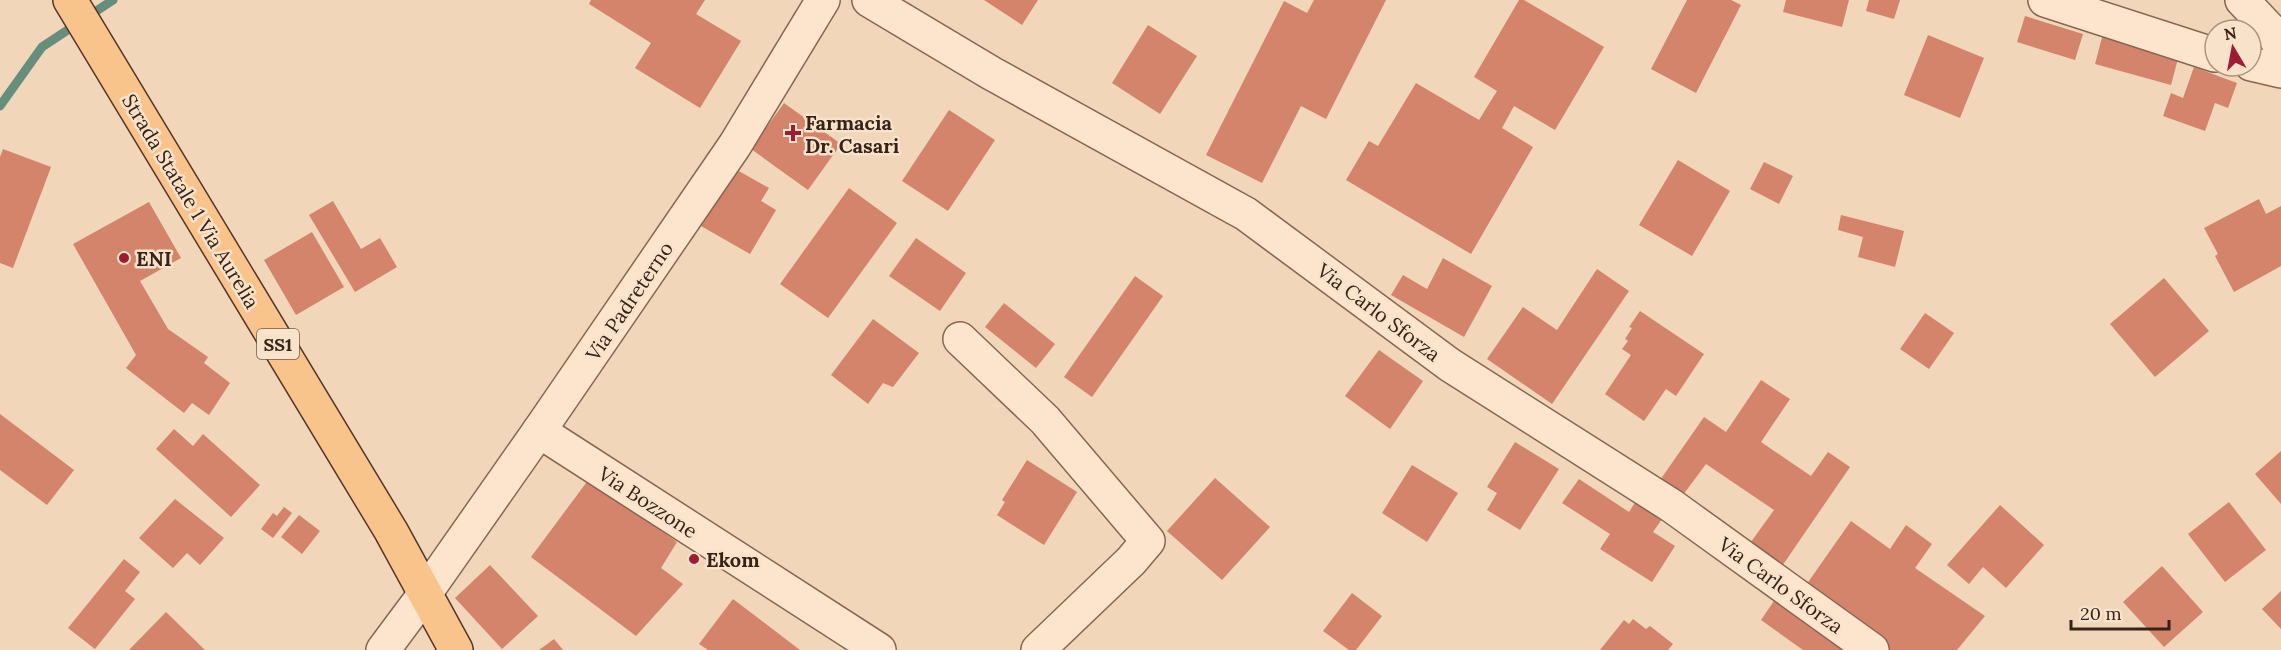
<svg xmlns="http://www.w3.org/2000/svg" width="2281" height="650" font-family="Lora,serif">
  <style>
    .lines { fill: none; stroke-linecap: round; stroke-linejoin: round }
    .stream { stroke: #668e7d; stroke-width: 9 }
    .building { fill: #d3846b }
    .minor-casing { stroke: #886653; stroke-width: 36 }
    .major-casing { stroke: #553528; stroke-width: 36 }
    .minor { stroke: #fce5cc; stroke-width: 33 }
    .major { stroke: #f9c48c; stroke-width: 33 }
    .poi-dot { fill: #9c1e35; stroke: #f8e2c9; stroke-width: 2 }
    .labels { text-anchor: middle; dominant-baseline: central; stroke-width: 5; stroke-linejoin: round; paint-order: stroke }
    .shield { fill: #f8e2c9; stroke: #705c4e; stroke-width: 1.5 }
    .shield-label { font-size: 18px; font-weight: bold; fill: #362219 }
    .poi-label { font-size: 20px; font-weight: bold; fill: #362219; stroke: #f8e2c9; text-anchor: start }
    .street-label { font-size: 20px; fill: #362219; stroke: #f8e2c9 }
  </style>
  <rect width="100%" height="100%" fill="#f1d6b9"/>
  <g class="lines">
    <!-- stream -->
    <polyline class="stream" points="0,106 42,47 113,0"/>
  </g>
  <!-- building -->
  <g class="building">
    <polygon points="591,0 705,0 696,14 741,41 700,108 635,68 651,43 589,4"/>
    <polygon points="984,0 1038,0 1022,25"/>
    <polygon points="1314,0 1386,0 1326,119 1301,106 1262,183 1206,155 1284,1 1307,13"/>
    <polygon points="1519,0 1524,0 1604,47 1555,130 1514,106 1502,128 1533,147 1471,254 1346,180 1369,141 1378,146 1416,83 1479,120 1497,91 1474,77"/>
    <polygon points="1687,0 1731,0 1741,5 1696,93 1651,69"/>
    <polygon points="1786,0 1849,0 1842,27 1783,12"/>
    <polygon points="1869,0 1900,0 1894,19 1866,11"/>
    <polygon points="2025,16 2083,34 2075,60 2017,42"/>
    <polygon points="1148,25 1197,56 1160,114 1112,83"/>
    <polygon points="2104,30 2180,51 2171,85 2095,64"/>
    <polygon points="1928,35 1984,58 1960,118 1904,95"/>
    <polygon points="2194,67 2237,83 2228,108 2215,103 2205,131 2163,116 2171,93 2183,98"/>
    <polygon points="784,103 841,144 808,190 751,149"/>
    <polygon points="949,110 995,140 948,211 902,181"/>
    <polygon points="3,149 51,167 13,268 0,263 0,157"/>
    <polygon points="1678,160 1730,191 1692,256 1639,225"/>
    <polygon points="1764,162 1793,176 1779,204 1750,189"/>
    <polygon points="737,170 769,188 761,201 776,210 750,254 701,226"/>
    <polygon points="849,188 897,223 828,318 780,284"/>
    <polygon points="2259,199 2266,214 2281,206 2281,266 2234,292 2215,256 2218,254 2204,228"/>
    <polygon points="333,201 361,249 380,238 397,267 355,292 309,215"/>
    <polygon points="149,202 181,258 140,281 168,329 208,357 204,363 230,383 209,415 192,403 184,413 126,368 136,355 73,244"/>
    <polygon points="1841,215 1904,231 1895,267 1858,257 1863,237 1838,230"/>
    <polygon points="312,232 344,287 296,315 264,260"/>
    <polygon points="916,238 966,273 940,311 889,276"/>
    <polygon points="1443,258 1492,286 1464,337 1391,295 1403,275 1427,289"/>
    <polygon points="1597,269 1629,291 1552,404 1487,359 1523,307 1557,330"/>
    <polygon points="1135,276 1163,296 1092,397 1064,377"/>
    <polygon points="2164,278 2209,331 2155,377 2110,324"/>
    <polygon points="1004,303 1055,344 1036,368 985,327"/>
    <polygon points="1640,311 1704,354 1676,396 1666,389 1644,421 1605,394 1631,355 1622,349 1628,341 1625,339 1632,328 1629,327"/>
    <polygon points="1925,313 1954,333 1929,369 1900,349"/>
    <polygon points="873,319 919,353 893,387 883,383 868,404 831,375"/>
    <polygon points="1379,350 1423,381 1390,429 1345,396"/>
    <polygon points="1761,380 1790,399 1761,442 1811,476 1828,452 1850,467 1780,569 1748,546 1774,510 1706,464 1680,499 1658,483 1704,417 1726,432"/>
    <polygon points="0,414 74,470 47,505 0,470"/>
    <polygon points="174,429 193,446 203,434 260,485 231,517 156,449"/>
    <polygon points="1515,442 1559,469 1520,530 1487,510 1497,493 1487,487"/>
    <polygon points="2281,451 2281,504 2255,474"/>
    <polygon points="1027,460 1077,492 1044,545 997,515 1005,502 1002,500"/>
    <polygon points="1412,465 1458,493 1427,542 1382,513"/>
    <polygon points="1215,478 1270,527 1222,580 1167,531"/>
    <polygon points="589,479 677,542 661,568 683,584 636,636 531,557"/>
    <polygon points="1579,479 1629,512 1636,501 1662,519 1653,532 1675,546 1652,582 1600,549 1610,534 1562,503"/>
    <polygon points="175,499 224,538 200,565 187,553 173,568 139,538"/>
    <polygon points="2229,502 2266,550 2225,582 2188,534"/>
    <polygon points="2000,505 2044,545 2006,588 1983,567 1969,584 1947,565"/>
    <polygon points="284,507 292,513 273,538 261,529 273,513 277,516"/>
    <polygon points="299,515 320,531 302,554 281,537"/>
    <polygon points="1851,521 1890,549 1906,525 1932,544 1915,568 1985,616 1957,650 1890,650 1804,588"/>
    <polygon points="124,559 140,572 125,591 135,599 95,649 68,628"/>
    <polygon points="490,565 538,616 502,649 455,598"/>
    <polygon points="2162,566 2203,612 2164,647 2123,602"/>
    <polygon points="2281,591 2281,629 2262,609"/>
    <polygon points="1352,593 1382,616 1356,650 1349,650 1323,631"/>
    <polygon points="1776,598 1844,650 1803,650 1761,620"/>
    <polygon points="733,599 800,650 708,650 699,644"/>
    <polygon points="166,612 205,650 129,650"/>
    <polygon points="1633,619 1646,629 1650,626 1673,644 1668,650 1600,650 1624,620 1629,624"/>
    <polygon points="554,639 563,650 539,650"/>
  </g>
  <g class="lines">
    <!-- minor casing -->
    <g class="minor-casing">
      <g id="minor">
        <polyline points="869,0 991,73 1246,214 1450,365 1672,506 1872,650"/>
        <polyline points="2045,0 2215,55"/>
        <polyline points="2242,0 2274,34 2281,49"/>
        <polyline points="2251,64 2281,71"/>
        <polyline points="960,339 1045,420 1148,541 1131,561 1038,650"/>
        <polyline points="539,431 879,650"/>
        <polyline points="383,650 424,595 539,431 735,145 823,0"/>
      </g>
    </g>
    <!-- major casing -->
    <g class="major-casing">
      <polyline id="major" points="70,0 391,531 456,650"/>
    </g>
    <!-- minor -->
    <use href="#minor" class="minor"/>
    <!-- major -->
    <use href="#major" class="major"/>
  </g>
  <!-- markers -->
  <g class="poi-dot">
    <path d="M790 124h6v6h6v6h-6v6h-6v-6h-6v-6h6z"/>
    <circle cx="124" cy="258" r="6"/>
    <circle cx="694" cy="559" r="6"/>
  </g>
  <g class="labels">
    <!-- shield labels -->
    <rect class="shield" x="257" y="329" width="42" height="30" rx="4.5"/>
    <g class="shield-label">
      <text x="278" y="344">SS1</text>
    </g>
    <!-- poi labels -->
    <g class="poi-label">
      <text x="805" y="122">Farmacia<tspan x="805" dy="23">Dr. Casari</tspan></text>
      <text x="136" y="258">ENI</text>
      <text x="706" y="559">Ekom</text>
    </g>
    <!-- street labels -->
    <g class="street-label">
      <text transform="translate(191 201) rotate(59)">Strada Statale 1 Via Aurelia</text>
      <text transform="translate(629 301) rotate(-56)">Via Padreterno</text>
      <text transform="translate(1379 312) rotate(37)">Via Carlo Sforza</text>
      <text transform="translate(648 502) rotate(33)">Via Bozzone</text>
      <text transform="translate(1781 585) rotate(36)">Via Carlo Sforza</text>
    </g>
  </g>
  <!-- north arrow -->
  <g transform="translate(2233 48) rotate(350)"><circle r="28" fill="#f8e2c9" stroke="#aa9583" stroke-width="1.5"/>
  <path d="M0-4.5L10 22L0 15L-10 22Z" fill="#9c1e35"/>
  <text y="-9" font-size="16" font-weight="bold" text-anchor="middle" fill="#362219">N</text>
  </g>
  <!-- scale -->
  <path d="M2071 620v9h98v-9" fill="none" stroke="#362219" stroke-width="3"/>
  <text x="2080" y="620" font-size="18" fill="#362219" stroke="#f8e2c9" stroke-width="4.5" paint-order="stroke">20 m</text>
</svg>
